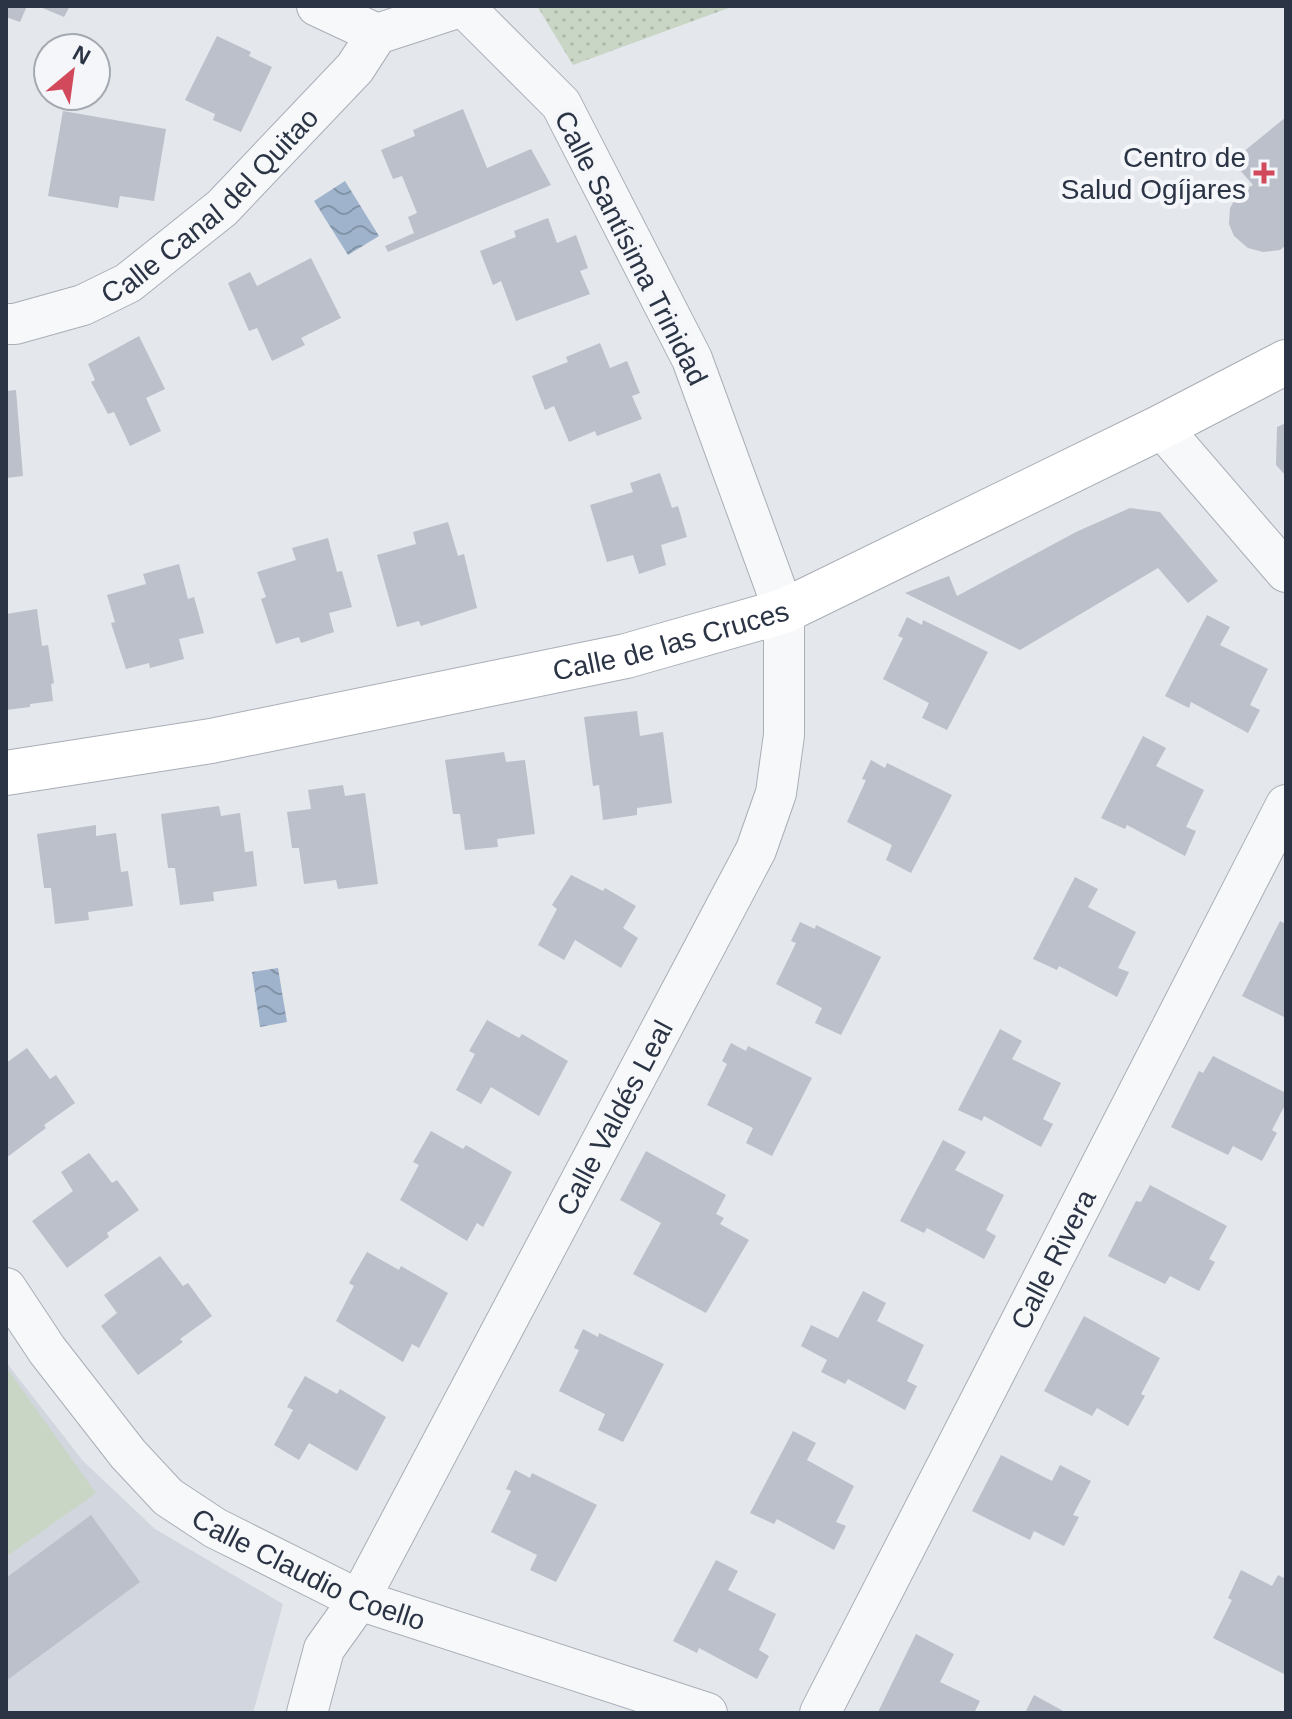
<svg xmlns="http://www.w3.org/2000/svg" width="1292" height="1719" font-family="Helvetica,sans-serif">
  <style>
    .built { fill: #d2d6de }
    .grass { fill: url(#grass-dots) }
    .garden { fill: #c9d6c5 }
    .water { fill: url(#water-waves) }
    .building { fill: #bbc0ca }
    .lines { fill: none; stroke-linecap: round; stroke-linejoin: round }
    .street-casing { stroke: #a9aeb7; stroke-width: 42 }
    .secondary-casing { stroke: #a9aeb7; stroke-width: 46 }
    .street { stroke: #f7f8fa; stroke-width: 40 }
    .secondary { stroke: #fff; stroke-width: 44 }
    .poi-dot { fill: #d1495b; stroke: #f4f6f9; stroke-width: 3 }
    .labels { text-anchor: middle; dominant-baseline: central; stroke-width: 8; stroke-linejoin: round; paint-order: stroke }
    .poi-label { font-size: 28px; fill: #2b3445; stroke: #f4f6f9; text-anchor: end }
    .street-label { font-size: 28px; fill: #2b3445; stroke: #f4f6f9 }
  </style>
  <defs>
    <pattern id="grass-dots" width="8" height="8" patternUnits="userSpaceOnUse" patternTransform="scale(2)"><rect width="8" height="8" fill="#c9d6c5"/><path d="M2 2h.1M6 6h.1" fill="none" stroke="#adb8ab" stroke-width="1.8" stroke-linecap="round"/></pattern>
    <pattern id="water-waves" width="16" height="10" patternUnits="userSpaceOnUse" patternTransform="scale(2)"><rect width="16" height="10" fill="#9fb4cc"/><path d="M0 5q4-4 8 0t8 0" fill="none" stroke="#8293a7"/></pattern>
  </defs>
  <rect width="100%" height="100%" fill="#e4e7ec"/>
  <!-- built -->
  <polygon class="built" points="6,1362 83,1461 155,1529 283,1604 253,1713 6,1713"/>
  <!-- grass -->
  <polygon class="grass" points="537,6 734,6 573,65"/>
  <!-- garden -->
  <polygon class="garden" points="6,1367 96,1493 6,1557"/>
  <!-- water -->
  <g class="water">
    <polygon points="345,181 379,236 348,255 314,201"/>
    <polygon points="278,968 287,1022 260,1027 252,972"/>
  </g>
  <!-- building -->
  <g class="building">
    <polygon points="6,6 27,6 20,22 6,17"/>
    <polygon points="38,6 70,6 64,17"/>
    <polygon points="217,36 251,52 249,56 272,67 241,132 213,120 215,114 185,100"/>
    <polygon points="463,109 487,168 531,149 551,185 388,252 385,246 414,233 408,217 417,213 402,176 393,179 381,150 415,136 413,130"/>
    <polygon points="63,111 166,129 154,201 120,196 118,208 48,196"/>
    <polygon points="1286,117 1286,245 1280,250 1263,252 1248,248 1234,236 1229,224 1230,208 1239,193 1253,185 1232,161"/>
    <polygon points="548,218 557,243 576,235 588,268 580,271 590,294 516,321 501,281 493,285 480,251 516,237 514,231"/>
    <polygon points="311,258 341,318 301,338 305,345 272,361 257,328 249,331 228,283 250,272 257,286"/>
    <polygon points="139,336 165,389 146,398 161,431 130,446 114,412 108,414 91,382 95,380 88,364"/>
    <polygon points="600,343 610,368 627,361 640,393 632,396 642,419 597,436 595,431 569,442 554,406 545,410 532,376 568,362 566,357"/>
    <polygon points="16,390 23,476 6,478 6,391"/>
    <polygon points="1286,423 1286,476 1276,465 1277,427"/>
    <polygon points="660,473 672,508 678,506 687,537 661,545 666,565 639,574 633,555 607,562 590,505 633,492 630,483"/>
    <polygon points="1130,508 1160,512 1218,581 1188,603 1158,568 1020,650 905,593 949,576 957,596 1076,532"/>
    <polygon points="448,522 458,556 464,554 477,608 421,626 419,621 397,627 377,555 416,544 413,532"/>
    <polygon points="328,538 337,572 342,571 352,607 329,613 334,632 301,643 299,637 276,644 261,599 266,597 257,572 296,560 292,548"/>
    <polygon points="179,564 188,599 194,597 204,633 179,639 184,659 150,668 149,663 126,669 111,623 115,622 107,595 146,584 143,574"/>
    <polygon points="37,609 42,646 48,645 54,683 51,684 53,701 30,704 30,707 6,710 6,614"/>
    <polygon points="1207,615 1230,627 1220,645 1268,669 1250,705 1260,710 1248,733 1191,702 1189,708 1165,696"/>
    <polygon points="907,617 922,625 923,620 988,652 947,730 922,718 929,703 883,679 903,638 898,636"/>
    <polygon points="637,711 640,736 663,732 672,803 637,808 637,815 603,820 599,785 593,786 584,717"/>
    <polygon points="1143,736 1166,748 1156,766 1204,790 1186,827 1196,831 1185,856 1127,825 1125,829 1101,818"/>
    <polygon points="504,752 506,762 525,760 535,834 497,839 498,847 465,850 460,814 453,814 445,760"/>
    <polygon points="871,760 885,768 887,763 952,795 911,873 886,860 892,845 847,822 866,780 862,779"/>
    <polygon points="343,785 345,796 365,793 378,884 338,889 336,880 304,884 299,848 292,848 287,812 311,809 308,790"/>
    <polygon points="219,806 221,816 240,813 245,852 253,851 257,886 213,892 214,901 180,905 175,868 168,868 161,814"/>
    <polygon points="96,825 96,836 116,833 121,872 128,871 133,906 88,912 89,920 55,924 51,888 44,888 37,834"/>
    <polygon points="571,875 603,891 605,888 636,906 623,928 638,938 621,968 575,940 564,960 538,945 557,909 552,905"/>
    <polygon points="1075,877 1098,889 1088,907 1136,932 1118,968 1129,972 1117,997 1059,966 1057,970 1033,959"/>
    <polygon points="1280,921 1286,924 1286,1018 1242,996"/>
    <polygon points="800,922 815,929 816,925 881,957 841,1035 815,1023 822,1008 776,984 796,943 791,941"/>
    <polygon points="487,1020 519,1038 522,1034 568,1061 539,1116 491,1087 481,1104 456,1090 475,1054 469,1051"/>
    <polygon points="1000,1029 1022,1041 1012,1059 1061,1083 1043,1119 1053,1124 1041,1147 984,1116 982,1121 958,1110"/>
    <polygon points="731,1043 746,1051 748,1046 812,1078 772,1156 746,1143 753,1128 707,1105 727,1064 722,1061"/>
    <polygon points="27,1048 50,1079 56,1075 75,1103 44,1125 46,1128 6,1158 6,1063"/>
    <polygon points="1213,1056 1286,1093 1286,1103 1272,1130 1277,1133 1262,1161 1233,1146 1228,1155 1171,1127 1199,1071 1203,1073"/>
    <polygon points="431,1131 463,1149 466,1145 512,1172 483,1227 477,1223 467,1241 400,1200 419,1165 413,1162"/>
    <polygon points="943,1140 966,1152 955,1170 1004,1195 986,1230 996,1236 984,1259 927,1228 924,1233 900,1221"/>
    <polygon points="646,1151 726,1195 716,1214 724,1218 720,1224 749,1240 706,1313 633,1274 661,1223 620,1200"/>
    <polygon points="89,1153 112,1183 117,1180 139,1210 107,1233 109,1237 67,1268 32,1221 73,1191 61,1172"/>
    <polygon points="1150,1185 1227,1226 1209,1259 1215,1262 1199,1291 1170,1276 1165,1284 1108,1256 1136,1201 1141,1202"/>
    <polygon points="367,1252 399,1270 401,1266 448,1293 419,1348 412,1344 403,1362 336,1321 354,1286 349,1283"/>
    <polygon points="160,1256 183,1286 188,1283 212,1316 180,1339 183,1342 138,1375 101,1326 117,1313 104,1295"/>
    <polygon points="863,1291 886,1303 877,1321 924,1345 907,1381 917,1386 905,1410 848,1379 845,1384 821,1372 827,1360 801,1346 811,1325 838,1338"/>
    <polygon points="1084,1316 1160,1358 1141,1394 1145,1396 1128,1426 1097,1408 1092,1416 1044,1391"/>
    <polygon points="583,1329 598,1337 599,1333 664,1364 623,1442 598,1430 605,1414 559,1391 579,1350 574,1348"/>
    <polygon points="305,1376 337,1394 340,1389 386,1417 357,1471 309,1443 299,1460 274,1445 293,1410 287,1407"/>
    <polygon points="793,1431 816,1443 807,1460 854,1486 836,1522 846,1526 834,1550 777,1519 774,1524 750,1513"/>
    <polygon points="1001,1455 1052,1481 1060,1465 1091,1481 1073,1515 1079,1517 1064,1546 1034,1531 1030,1540 972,1511"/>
    <polygon points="515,1470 530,1478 532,1473 597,1505 556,1582 530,1570 537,1555 491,1532 511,1491 506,1489"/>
    <polygon points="91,1515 140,1582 6,1681 6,1578"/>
    <polygon points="716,1560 738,1571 728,1590 776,1614 759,1650 769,1656 757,1679 699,1648 697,1653 673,1641"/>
    <polygon points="1241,1570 1272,1586 1278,1575 1286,1579 1286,1675 1213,1638 1232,1600 1228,1598"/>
    <polygon points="916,1634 954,1654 940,1682 980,1701 974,1713 878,1712"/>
    <polygon points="1034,1695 1067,1713 1025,1713"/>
  </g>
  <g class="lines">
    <!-- street casing -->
    <g class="street-casing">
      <g id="street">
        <polyline points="317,6 377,34 463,6"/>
        <path id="s1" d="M6,324h9l68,-19 45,-22 94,-75 133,-140 22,-34"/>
        <polyline points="1161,427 1286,572"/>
        <path id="s2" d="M6,1288l41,62 81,104 40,43 47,31 144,72 348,113"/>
        <path id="s3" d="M307,1713l17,-64 35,-49 397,-750 20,-57 8,-58v-124l-92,-252 -131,-255 -98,-98"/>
        <path id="s4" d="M820,1713l466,-908"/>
      </g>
    </g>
    <!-- secondary casing -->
    <g class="secondary-casing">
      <g id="secondary">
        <path id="s5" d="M6,773l205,-32 415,-85 158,-45 377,-184 125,-65"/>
      </g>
    </g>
    <!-- street -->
    <use href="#street" class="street"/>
    <!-- secondary -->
    <use href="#secondary" class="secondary"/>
  </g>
  <!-- markers -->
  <path class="poi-dot" d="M1260 161h8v8h8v8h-8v8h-8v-8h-8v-8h8z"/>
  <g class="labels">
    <!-- poi labels -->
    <g class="poi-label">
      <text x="1246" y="157">Centro de<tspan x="1246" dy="32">Salud Ogíjares</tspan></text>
    </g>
    <!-- street labels -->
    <g class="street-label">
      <text stroke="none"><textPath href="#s1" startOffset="242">Calle Canal del Quitao</textPath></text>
      <text transform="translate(631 248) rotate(63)">Calle Santísima Trinidad</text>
      <text stroke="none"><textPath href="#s5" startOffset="678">Calle de las Cruces</textPath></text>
      <text stroke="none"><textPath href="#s3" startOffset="672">Calle Valdés Leal</textPath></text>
      <text stroke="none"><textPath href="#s4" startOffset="510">Calle Rivera</textPath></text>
      <text stroke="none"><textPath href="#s2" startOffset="424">Calle Claudio Coello</textPath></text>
    </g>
  </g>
  <!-- border -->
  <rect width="1292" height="1719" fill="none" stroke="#2b3445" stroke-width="16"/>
  <!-- north arrow -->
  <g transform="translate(72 72) rotate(29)"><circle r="38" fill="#f4f6f9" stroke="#a4a8b1" stroke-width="2"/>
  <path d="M0-6L14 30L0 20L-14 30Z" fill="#d1495b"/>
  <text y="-12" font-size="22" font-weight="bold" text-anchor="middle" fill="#2b3445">N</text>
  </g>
</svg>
